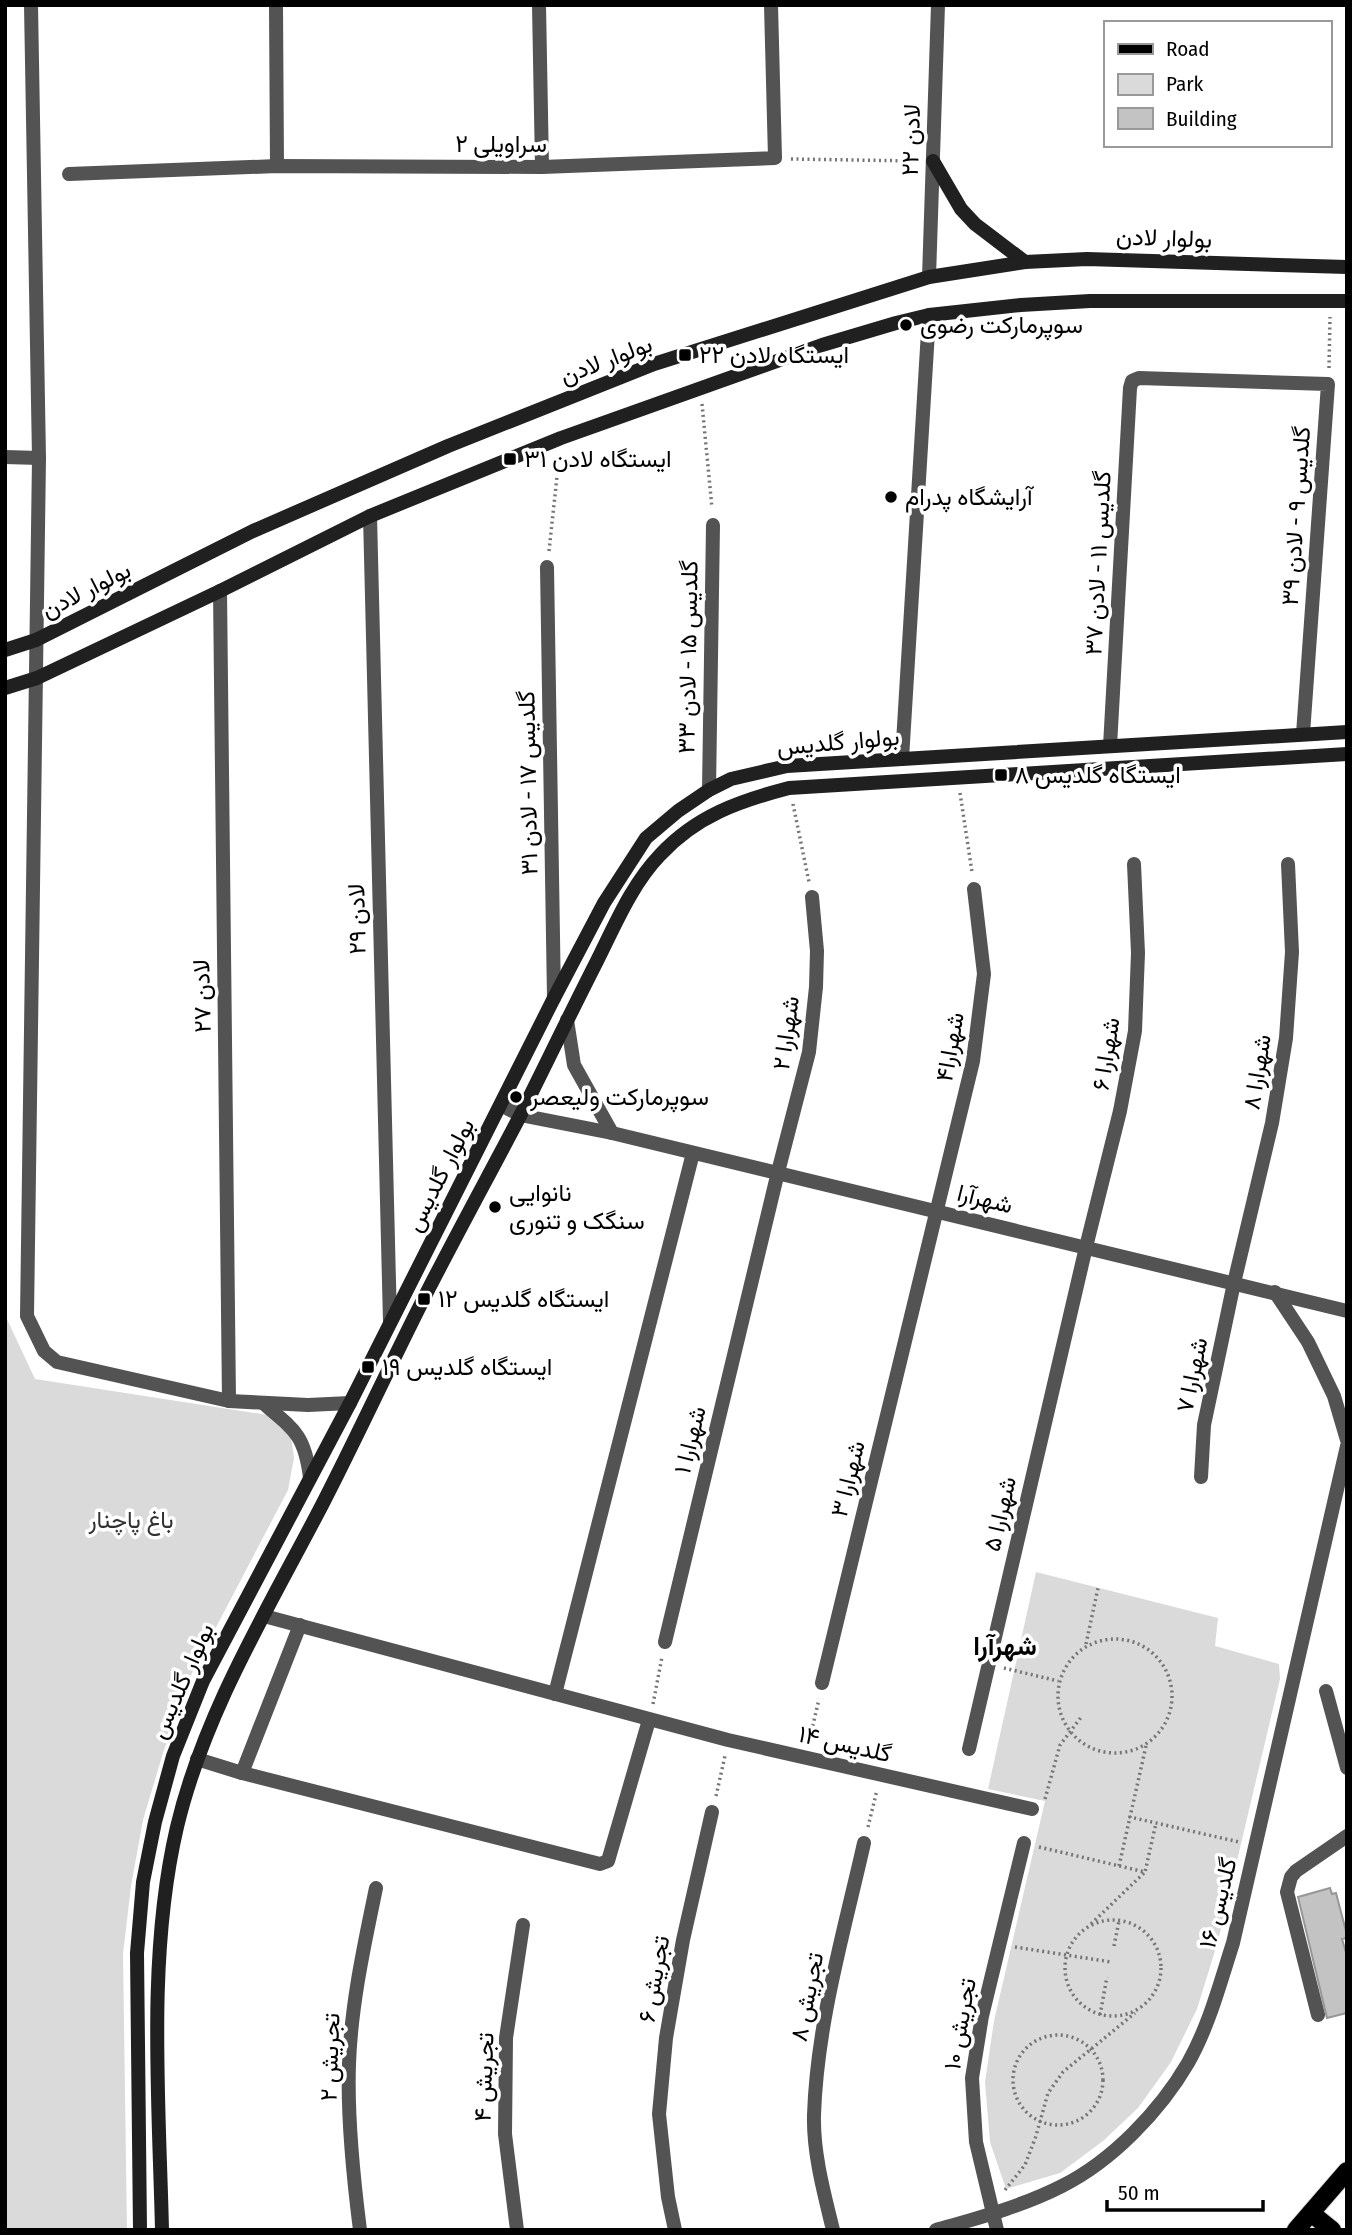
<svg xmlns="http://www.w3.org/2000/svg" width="1352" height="2235" font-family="'Fira Sans Condensed',Vazirmatn,sans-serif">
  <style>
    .green { fill: #dadada }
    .building { fill: #c3c3c3; stroke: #979797; stroke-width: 2 }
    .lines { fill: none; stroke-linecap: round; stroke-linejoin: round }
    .primary-casing { stroke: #dbdbdb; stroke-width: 20 }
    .path { stroke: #757575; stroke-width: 3.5; stroke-dasharray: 2 3.5; stroke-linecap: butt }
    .street { stroke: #535353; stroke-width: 14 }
    .secondary { stroke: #202020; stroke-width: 14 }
    .primary { stroke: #000; stroke-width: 18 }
    .poi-dot { fill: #000; stroke: #fff; stroke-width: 2.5 }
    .labels { text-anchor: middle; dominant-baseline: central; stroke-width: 7; stroke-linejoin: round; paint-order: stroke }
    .street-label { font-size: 24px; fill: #000; stroke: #fff }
    .poi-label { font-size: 24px; fill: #000; stroke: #fff; text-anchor: start }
    .park-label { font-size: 24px; fill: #313131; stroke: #fff }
    .neighbourhood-label { font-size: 26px; font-weight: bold; fill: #000; stroke: #fff }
  </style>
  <rect width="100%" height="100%" fill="#fff"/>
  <!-- green -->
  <g class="green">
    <polygon points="5,1315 35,1379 268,1415 290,1430 294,1458 288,1490 192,1673 163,1753 143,1820 131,1886 123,1954 127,2230 5,2230"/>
    <polygon points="1036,1572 1218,1618 1215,1646 1279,1664 1280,1679 1218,1941 1197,2009 1171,2062 1138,2108 1103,2141 1060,2173 1006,2189 990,2142 985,2082 994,2021 1045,1801 988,1789"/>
  </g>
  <!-- building -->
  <polygon class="building" points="1330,1888 1332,1894 1336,1893 1347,1935 1347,1938 1342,1939 1347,1956 1347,2013 1327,2018 1298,1897"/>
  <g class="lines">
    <!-- primary casing -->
    <g class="primary-casing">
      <g id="primary">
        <polyline points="1311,2213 1332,2230"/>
        <polyline points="1296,2230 1347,2171"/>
      </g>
    </g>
    <!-- path -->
    <g class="path">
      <polyline points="791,159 917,161"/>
      <polyline points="1329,368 1330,317"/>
      <polyline points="702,404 712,508"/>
      <polyline points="549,551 559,458"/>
      <polyline points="960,793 972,872"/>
      <polyline points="793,804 809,882"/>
      <circle cx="1115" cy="1696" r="57"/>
      <polyline points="1086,1644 1098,1588"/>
      <polyline points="1004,1668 1058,1681"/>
      <polyline points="653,1704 662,1657"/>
      <polyline points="809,1742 819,1699"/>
      <polyline points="1146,1746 1130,1817 1239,1842"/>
      <polyline points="716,1796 725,1756"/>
      <polyline points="1045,1799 1060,1745 1082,1716"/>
      <polyline points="868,1827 877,1790"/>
      <polyline points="1039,1847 1145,1872 1156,1823"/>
      <polyline points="1119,1866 1130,1817"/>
      <circle cx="1113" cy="1968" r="48"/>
      <polyline points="1091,1924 1145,1872"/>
      <polyline points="1114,1946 1119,1921"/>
      <polyline points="1015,1947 1111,1962"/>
      <polyline points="1100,2015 1107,1977"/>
      <circle cx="1058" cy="2080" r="45"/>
      <polyline points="1005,2190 1025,2165 1036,2136 1048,2093 1063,2072 1135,2013"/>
    </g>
    <!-- street -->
    <g class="street">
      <polyline points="31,5 39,458 27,1316 44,1351 57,1362 229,1401 308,1405 350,1403"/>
      <polyline points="276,5 277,166"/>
      <polyline points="539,5 542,167"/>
      <polyline points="69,174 277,166 542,167 775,158 771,5"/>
      <polyline points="929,277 938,5"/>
      <polyline points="5,457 39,458"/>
      <polyline points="370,516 390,1322"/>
      <polyline points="547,567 554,998"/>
      <polyline points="220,591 229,1401"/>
      <polyline points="1110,746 1130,388 1132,381 1139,378 1328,384 1303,734"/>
      <polyline points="902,759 929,315"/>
      <polyline points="709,790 713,525"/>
      <polyline points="567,1020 574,1065 612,1133"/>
      <polyline points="501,1105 520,1115 612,1133 1347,1311"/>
      <polyline points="1275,1292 1308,1342 1334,1396 1347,1440"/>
      <path d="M264,1404c31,26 41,32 46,74"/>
      <polyline points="1201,1477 1204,1425 1234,1283 1272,1123 1286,1038 1292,952 1288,864"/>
      <polyline points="264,1616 728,1740 1032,1809"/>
      <polyline points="665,1642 778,1172 809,1052 816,987 817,951 812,897"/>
      <polyline points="822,1683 973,1061 984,974 974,889"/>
      <polyline points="1326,1691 1347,1768"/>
      <polyline points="555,1694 693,1153"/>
      <polyline points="969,1749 1086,1247 1120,1111 1135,1031 1138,953 1134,864"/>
      <polyline points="197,1759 242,1773 600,1864 608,1861 649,1720"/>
      <polyline points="242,1773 300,1625"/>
      <polyline points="1318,2015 1287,1892 1291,1877 1296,1871 1347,1836"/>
      <path d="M360,2230c-7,-55 -13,-112 -11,-166 2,-59 15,-118 27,-176"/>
      <polyline points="517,2230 505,2134 506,2038 523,1925"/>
      <polyline points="675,2230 668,2197 659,2114 666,2038 683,1940 712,1812"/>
      <path d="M833,2230c-9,-37 -20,-77 -19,-115 3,-92 30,-183 50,-272"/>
      <path d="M936,2230c42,-12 87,-24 126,-44 50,-25 98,-75 126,-123 21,-37 32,-80 45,-120l114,-497"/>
      <polyline points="997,2230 976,2142 972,2078 982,2016 1024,1843"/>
    </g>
    <!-- secondary -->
    <g class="secondary">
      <polyline points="933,161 961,209 975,224 1025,262"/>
      <polyline points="5,650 36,640 253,531 448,446 654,364 929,277 1025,262 1087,259 1347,267"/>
      <polyline points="5,688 37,678 220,591 370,516 561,438 822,345 896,323 929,315 1021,305 1090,301 1347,301"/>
      <polyline points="140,2230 137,1953 143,1882 155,1822 173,1756 203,1681 350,1403 554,998 604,903 646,838 678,811 709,790 731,779 787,766 1347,732"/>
      <path d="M162,2230c-3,-131 -15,-275 15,-403 27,-114 91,-218 145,-322 35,-68 67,-138 102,-207 31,-61 64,-121 96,-182 26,-52 51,-104 77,-155 18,-36 35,-77 63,-106 36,-39 79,-54 129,-67l558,-34"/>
    </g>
    <!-- primary -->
    <use href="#primary" class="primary"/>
  </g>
  <!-- markers -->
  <g class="poi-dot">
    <circle cx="906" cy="325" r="7"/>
    <rect x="678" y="348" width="14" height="14" rx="3.5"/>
    <rect x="503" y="452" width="14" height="14" rx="3.5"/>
    <circle cx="891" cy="497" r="7"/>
    <rect x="994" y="768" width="14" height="14" rx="3.5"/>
    <circle cx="516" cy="1097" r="7"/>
    <circle cx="495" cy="1207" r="7"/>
    <rect x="417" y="1292" width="14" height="14" rx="3.5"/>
    <rect x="361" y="1360" width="14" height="14" rx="3.5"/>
  </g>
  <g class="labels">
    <!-- street labels -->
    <g class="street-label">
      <text transform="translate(911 140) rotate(-88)">لادن ۲۲</text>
      <text x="501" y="144">سراویلی ۲</text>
      <text transform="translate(1164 238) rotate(2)">بولوار لادن</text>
      <text transform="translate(606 360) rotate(-21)">بولوار لادن</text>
      <text transform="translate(1296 516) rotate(-86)">گلدیس ۹ - لادن ۳۹</text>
      <text transform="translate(1098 563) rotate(-87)">گلدیس ۱۱ - لادن ۳۷</text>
      <text transform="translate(86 590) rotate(-27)">بولوار لادن</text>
      <text transform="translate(688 657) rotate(-89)">گلدیس ۱۵ - لادن ۳۳</text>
      <text transform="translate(838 742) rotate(-5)">بولوار گلدیس</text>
      <text transform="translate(528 783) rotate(-91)">گلدیس ۱۷ - لادن ۳۱</text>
      <text transform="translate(357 919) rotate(-91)">لادن ۲۹</text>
      <text transform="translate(202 996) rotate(-91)">لادن ۲۷</text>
      <text transform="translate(786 1033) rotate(-82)">شهرارا ۲</text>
      <text transform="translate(950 1047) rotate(-80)">شهرارا۴</text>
      <text transform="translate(1106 1054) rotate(-81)">شهرارا ۶</text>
      <text transform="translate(1257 1072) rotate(-81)">شهرارا ۸</text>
      <text transform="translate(440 1175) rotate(-63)">بولوار گلدیس</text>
      <text transform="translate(985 1199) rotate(14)">شهرآرا</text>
      <text transform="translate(1192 1375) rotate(-78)">شهرارا ۷</text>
      <text transform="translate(690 1440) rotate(-76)">شهرارا ۱</text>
      <text transform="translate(848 1479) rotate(-76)">شهرارا ۳</text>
      <text transform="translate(1000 1514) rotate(-77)">شهرارا ۵</text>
      <text transform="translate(182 1681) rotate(-66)">بولوار گلدیس</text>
      <text transform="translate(845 1744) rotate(13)">گلدیس ۱۴</text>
      <text transform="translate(1218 1903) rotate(-76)">گلدیس ۱۶</text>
      <text transform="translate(654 1979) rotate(-80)">تجریش ۶</text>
      <text transform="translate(807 1997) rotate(-79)">تجریش ۸</text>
      <text transform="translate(960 2024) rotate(-80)">تجریش ۱۰</text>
      <text transform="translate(330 2057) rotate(-88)">تجریش ۲</text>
      <text transform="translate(484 2077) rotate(-88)">تجریش ۴</text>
    </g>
    <!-- poi labels -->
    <g class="poi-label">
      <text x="920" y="325">سوپرمارکت رضوی</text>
      <text x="699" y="355">ایستگاه لادن ۲۲</text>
      <text x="524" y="459">ایستگاه لادن ۳۱</text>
      <text x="905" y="497">آرایشگاه پدرام</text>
      <text x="1015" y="775">ایستگاه گلدیس ۸</text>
      <text x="530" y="1097">سوپرمارکت ولیعصر</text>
      <text x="509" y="1193">نانوایی<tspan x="509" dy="28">سنگک و تنوری</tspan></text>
      <text x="438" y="1299">ایستگاه گلدیس ۱۲</text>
      <text x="382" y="1367">ایستگاه گلدیس ۱۹</text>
    </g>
    <!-- park labels -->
    <g class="park-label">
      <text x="131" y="1520">باغ پاچنار</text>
    </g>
    <!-- neighbourhood labels -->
    <g class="neighbourhood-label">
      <text x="1005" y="1646">شهرآرا</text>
    </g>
  </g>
  <!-- border -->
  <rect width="1352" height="2235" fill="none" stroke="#000000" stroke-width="14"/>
  <!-- legend -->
  <rect x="1104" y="21" width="228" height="126" fill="#ffffff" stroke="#999999" stroke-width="2"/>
  <rect x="1118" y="44" width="35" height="10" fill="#000000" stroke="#999999" stroke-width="2"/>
  <text x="1166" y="56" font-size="21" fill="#000000">Road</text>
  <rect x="1118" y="74" width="35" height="21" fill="#dadada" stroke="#999999" stroke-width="2"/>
  <text x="1166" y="91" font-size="21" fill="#000000">Park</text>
  <rect x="1118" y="108" width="35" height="21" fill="#c3c3c3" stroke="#999999" stroke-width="2"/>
  <text x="1166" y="126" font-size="21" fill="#000000">Building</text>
  <!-- scale -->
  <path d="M1107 2200v10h156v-10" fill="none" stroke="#000000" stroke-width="3.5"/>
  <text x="1118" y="2200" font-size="21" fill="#000000" stroke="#ffffff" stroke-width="5" paint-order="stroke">50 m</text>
</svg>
